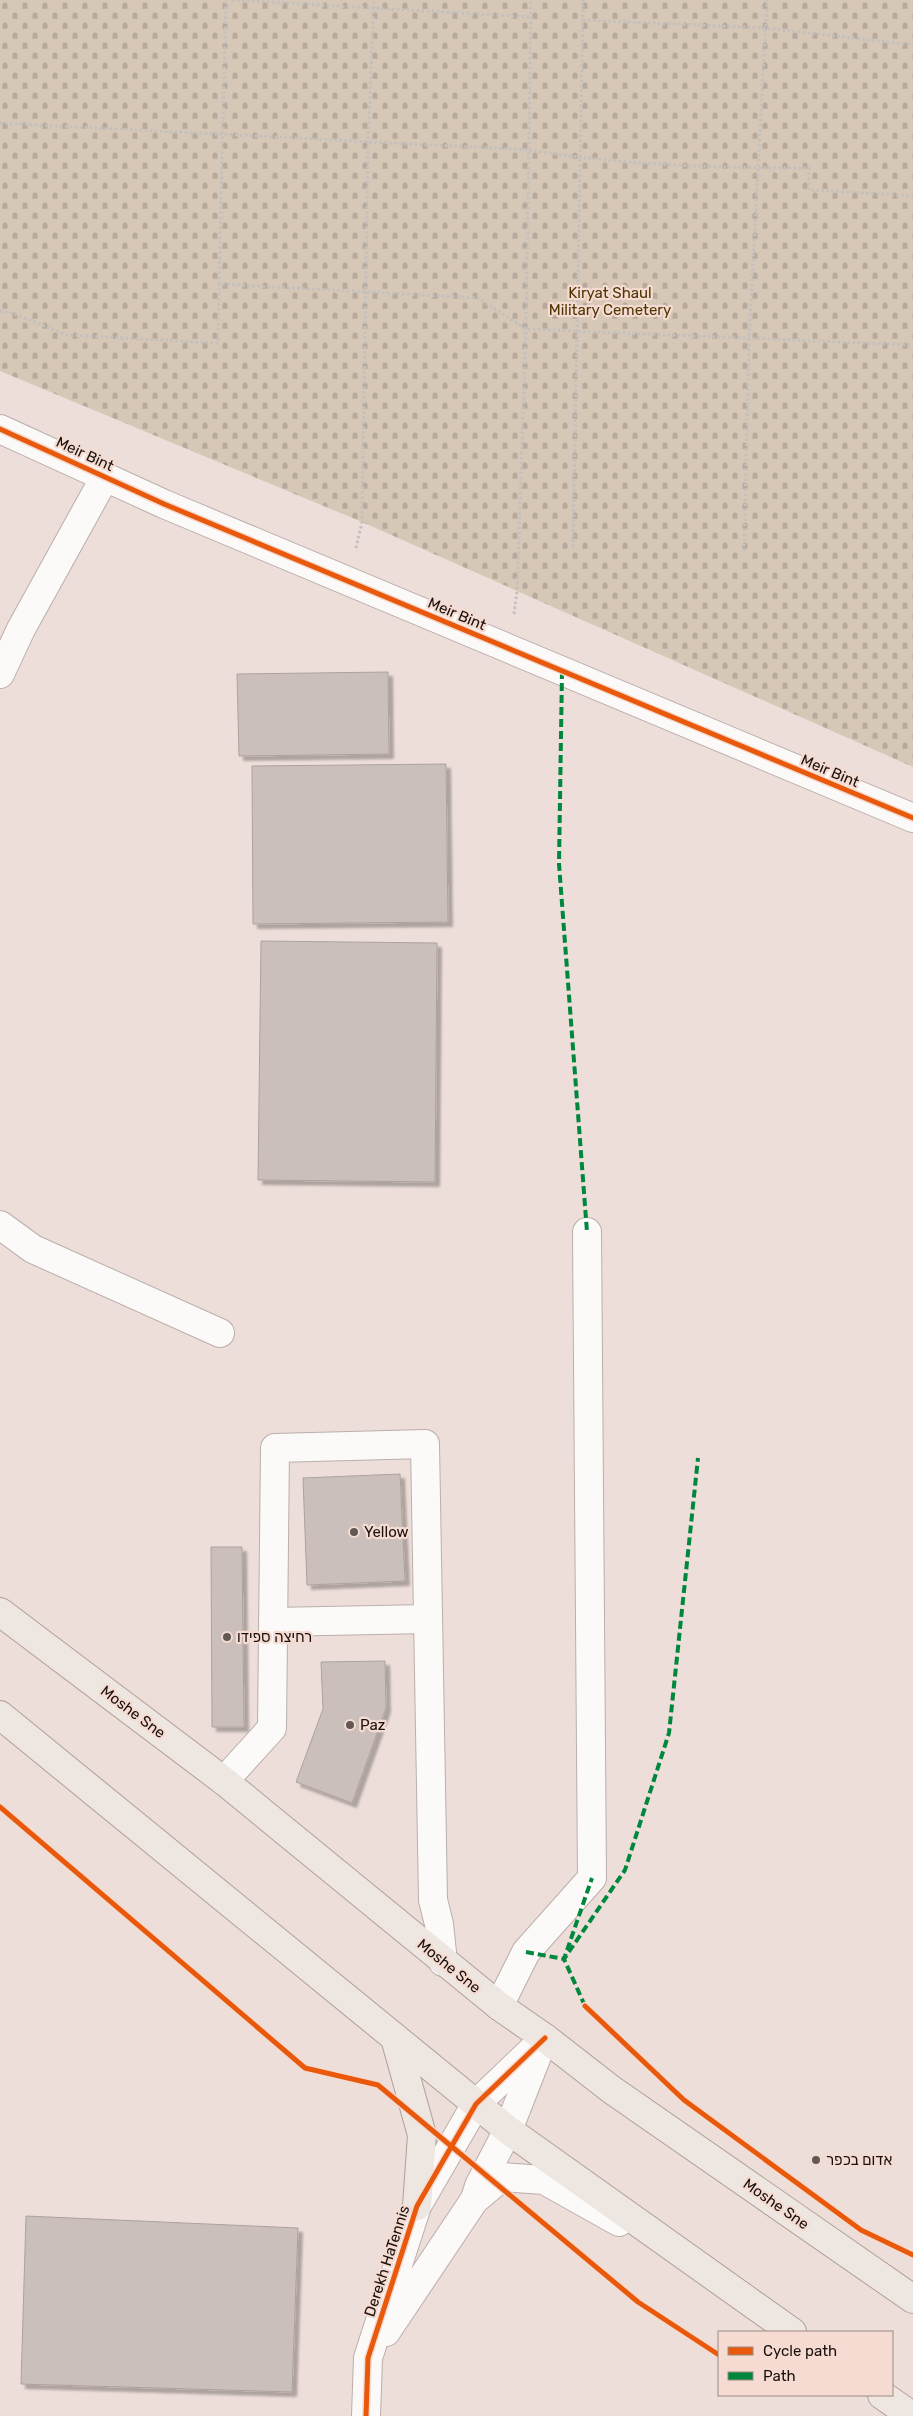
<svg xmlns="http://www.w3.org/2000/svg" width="913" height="2416" font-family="Rubik,Heebo,sans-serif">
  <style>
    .cemetery { fill: url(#cemetery-stones) }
    .building { fill: #cbbfbc; stroke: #ada29f; filter: url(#shadow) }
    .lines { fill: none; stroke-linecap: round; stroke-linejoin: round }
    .minor-casing { stroke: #baafab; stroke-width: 30 }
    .major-casing { stroke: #b09f94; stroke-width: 30 }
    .path { stroke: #c4c0be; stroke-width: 3; stroke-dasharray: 2.5 2.5; stroke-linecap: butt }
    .minor { stroke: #fcfaf9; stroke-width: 28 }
    .major { stroke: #eee6e1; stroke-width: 28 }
    .quiet { stroke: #00873e; stroke-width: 4; stroke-dasharray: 8 4; stroke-linecap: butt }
    .cycleway-casing { stroke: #f5dbd1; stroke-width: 8 }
    .cycleway { stroke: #e8590c; stroke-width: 5 }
    .poi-dot { fill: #635854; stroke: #f5dbd1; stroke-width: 2 }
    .labels { text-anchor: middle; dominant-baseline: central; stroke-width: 4.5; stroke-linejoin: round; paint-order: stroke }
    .park-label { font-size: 15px; fill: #4d3500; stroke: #f5dbd1 }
    .street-label { font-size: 15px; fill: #18100c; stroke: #f5dbd1 }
    .poi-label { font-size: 15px; fill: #18100c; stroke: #f5dbd1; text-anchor: start }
  </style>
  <defs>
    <pattern id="cemetery-stones" width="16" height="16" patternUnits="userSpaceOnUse" patternTransform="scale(1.25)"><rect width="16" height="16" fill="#d6c7b7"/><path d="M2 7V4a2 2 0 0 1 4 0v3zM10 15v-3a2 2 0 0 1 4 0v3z" fill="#b7aa9c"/></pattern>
    <filter id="shadow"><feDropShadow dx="4.5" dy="4.5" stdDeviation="1" flood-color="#0004"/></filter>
  </defs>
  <rect width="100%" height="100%" fill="#edded9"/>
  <!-- cemetery -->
  <polygon class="cemetery" points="0,0 913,0 913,767 362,522 0,371"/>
  <!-- building -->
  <g class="building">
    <polygon points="388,672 389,754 239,756 237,674"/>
    <polygon points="446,764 448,922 253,924 252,766"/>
    <polygon points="261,941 437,943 435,1182 258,1180"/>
    <polygon points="400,1474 405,1581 307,1585 303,1478"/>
    <polygon points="211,1547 242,1547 244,1727 212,1727"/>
    <polygon points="385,1661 386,1708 352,1803 296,1782 323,1709 321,1662"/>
    <polygon points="26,2216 298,2228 292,2392 21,2384"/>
  </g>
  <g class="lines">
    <!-- minor casing -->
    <g class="minor-casing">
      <g id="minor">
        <polyline points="0,429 164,504 913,818"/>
        <polyline points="0,674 21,629 105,477"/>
        <polyline points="0,1225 33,1249 220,1333"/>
        <polyline points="273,1622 428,1619"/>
        <polyline points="224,1781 272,1728 275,1448 425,1444 433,1900 439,1924 443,1962"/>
        <polyline points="499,2006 526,1952 592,1878 587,1232"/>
        <polyline points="478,2197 502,2177 544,2180 619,2222"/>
        <polyline points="386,2332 475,2199 479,2186 508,2130 541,2046"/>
        <polyline points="366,2416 368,2358 417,2206 476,2104 545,2038"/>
      </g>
    </g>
    <!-- major casing -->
    <g class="major-casing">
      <g id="major">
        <polyline points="0,1612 224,1781 499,2006 545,2038 612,2090 913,2299"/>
        <polyline points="0,1715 508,2130 792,2332"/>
        <polyline points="395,2038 422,2135 417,2206"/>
        <polyline points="882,2395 912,2416"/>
      </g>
    </g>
    <!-- path -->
    <g class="path">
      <polyline points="232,0 531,17"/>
      <polyline points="583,20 765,28 913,45"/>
      <path d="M0,123l529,27c92,15 187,18 280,18v22l104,6"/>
      <polyline points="219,284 226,0"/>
      <polyline points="0,311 12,313 67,335 218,343 219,284 478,298 526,329 913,345"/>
      <polyline points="573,547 583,0"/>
      <polyline points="356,548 362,522 368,142 374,0"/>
      <polyline points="744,551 749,339 767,0"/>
      <polyline points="514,614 517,591 526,329 531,0"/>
    </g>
    <!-- minor -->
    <use href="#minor" class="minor"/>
    <!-- major -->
    <use href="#major" class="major"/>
    <!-- quiet -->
    <g class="quiet">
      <polyline points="562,671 559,864 587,1232"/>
      <polyline points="526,1952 564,1959 592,1878"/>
      <polyline points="585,2006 564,1959 625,1870 669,1733 698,1458"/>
    </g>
    <!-- cycleway casing -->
    <g class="cycleway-casing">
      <g id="cycleway">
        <polyline points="0,429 164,504 913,818"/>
        <polyline points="0,1807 305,2068 378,2085 638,2302 719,2355"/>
        <polyline points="585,2006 684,2100 861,2230 913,2255"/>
        <polyline points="366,2416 368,2358 417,2206 476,2104 545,2038"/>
      </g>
    </g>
    <!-- cycleway -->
    <use href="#cycleway" class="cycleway"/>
  </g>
  <!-- markers -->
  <g class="poi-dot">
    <circle cx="354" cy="1532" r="5"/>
    <circle cx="227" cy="1637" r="5"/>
    <circle cx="350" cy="1725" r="5"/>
    <circle cx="816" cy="2160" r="5"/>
  </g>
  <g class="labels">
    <!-- park labels -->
    <g class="park-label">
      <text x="610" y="293">Kiryat Shaul<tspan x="610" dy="17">Military Cemetery</tspan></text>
    </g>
    <!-- street labels -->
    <g class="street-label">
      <text transform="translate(85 454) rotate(25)">Meir Bint</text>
      <text transform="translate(457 614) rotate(23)">Meir Bint</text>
      <text transform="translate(830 771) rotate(23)">Meir Bint</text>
      <text transform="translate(133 1712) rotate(37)">Moshe Sne</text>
      <text transform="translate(449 1966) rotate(39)">Moshe Sne</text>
      <text transform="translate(776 2204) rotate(35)">Moshe Sne</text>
      <text transform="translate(387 2261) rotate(-72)">Derekh HaTennis</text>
    </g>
    <!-- poi labels -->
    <g class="poi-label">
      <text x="364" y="1532">Yellow</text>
      <text x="237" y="1637">רחיצה ספידו</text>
      <text x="360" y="1725">Paz</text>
      <text x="826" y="2160">אדום בכפר</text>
    </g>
  </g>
  <!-- legend -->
  <rect x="718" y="2331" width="175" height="65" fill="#f5dbd1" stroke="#9d8a82"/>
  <rect x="728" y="2347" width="25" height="8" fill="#e8590c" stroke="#9d8a82"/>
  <text x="763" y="2356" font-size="15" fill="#18100c">Cycle path</text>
  <rect x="728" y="2372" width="25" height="8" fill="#00873e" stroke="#9d8a82"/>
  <text x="763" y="2381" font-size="15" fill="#18100c">Path</text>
</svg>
